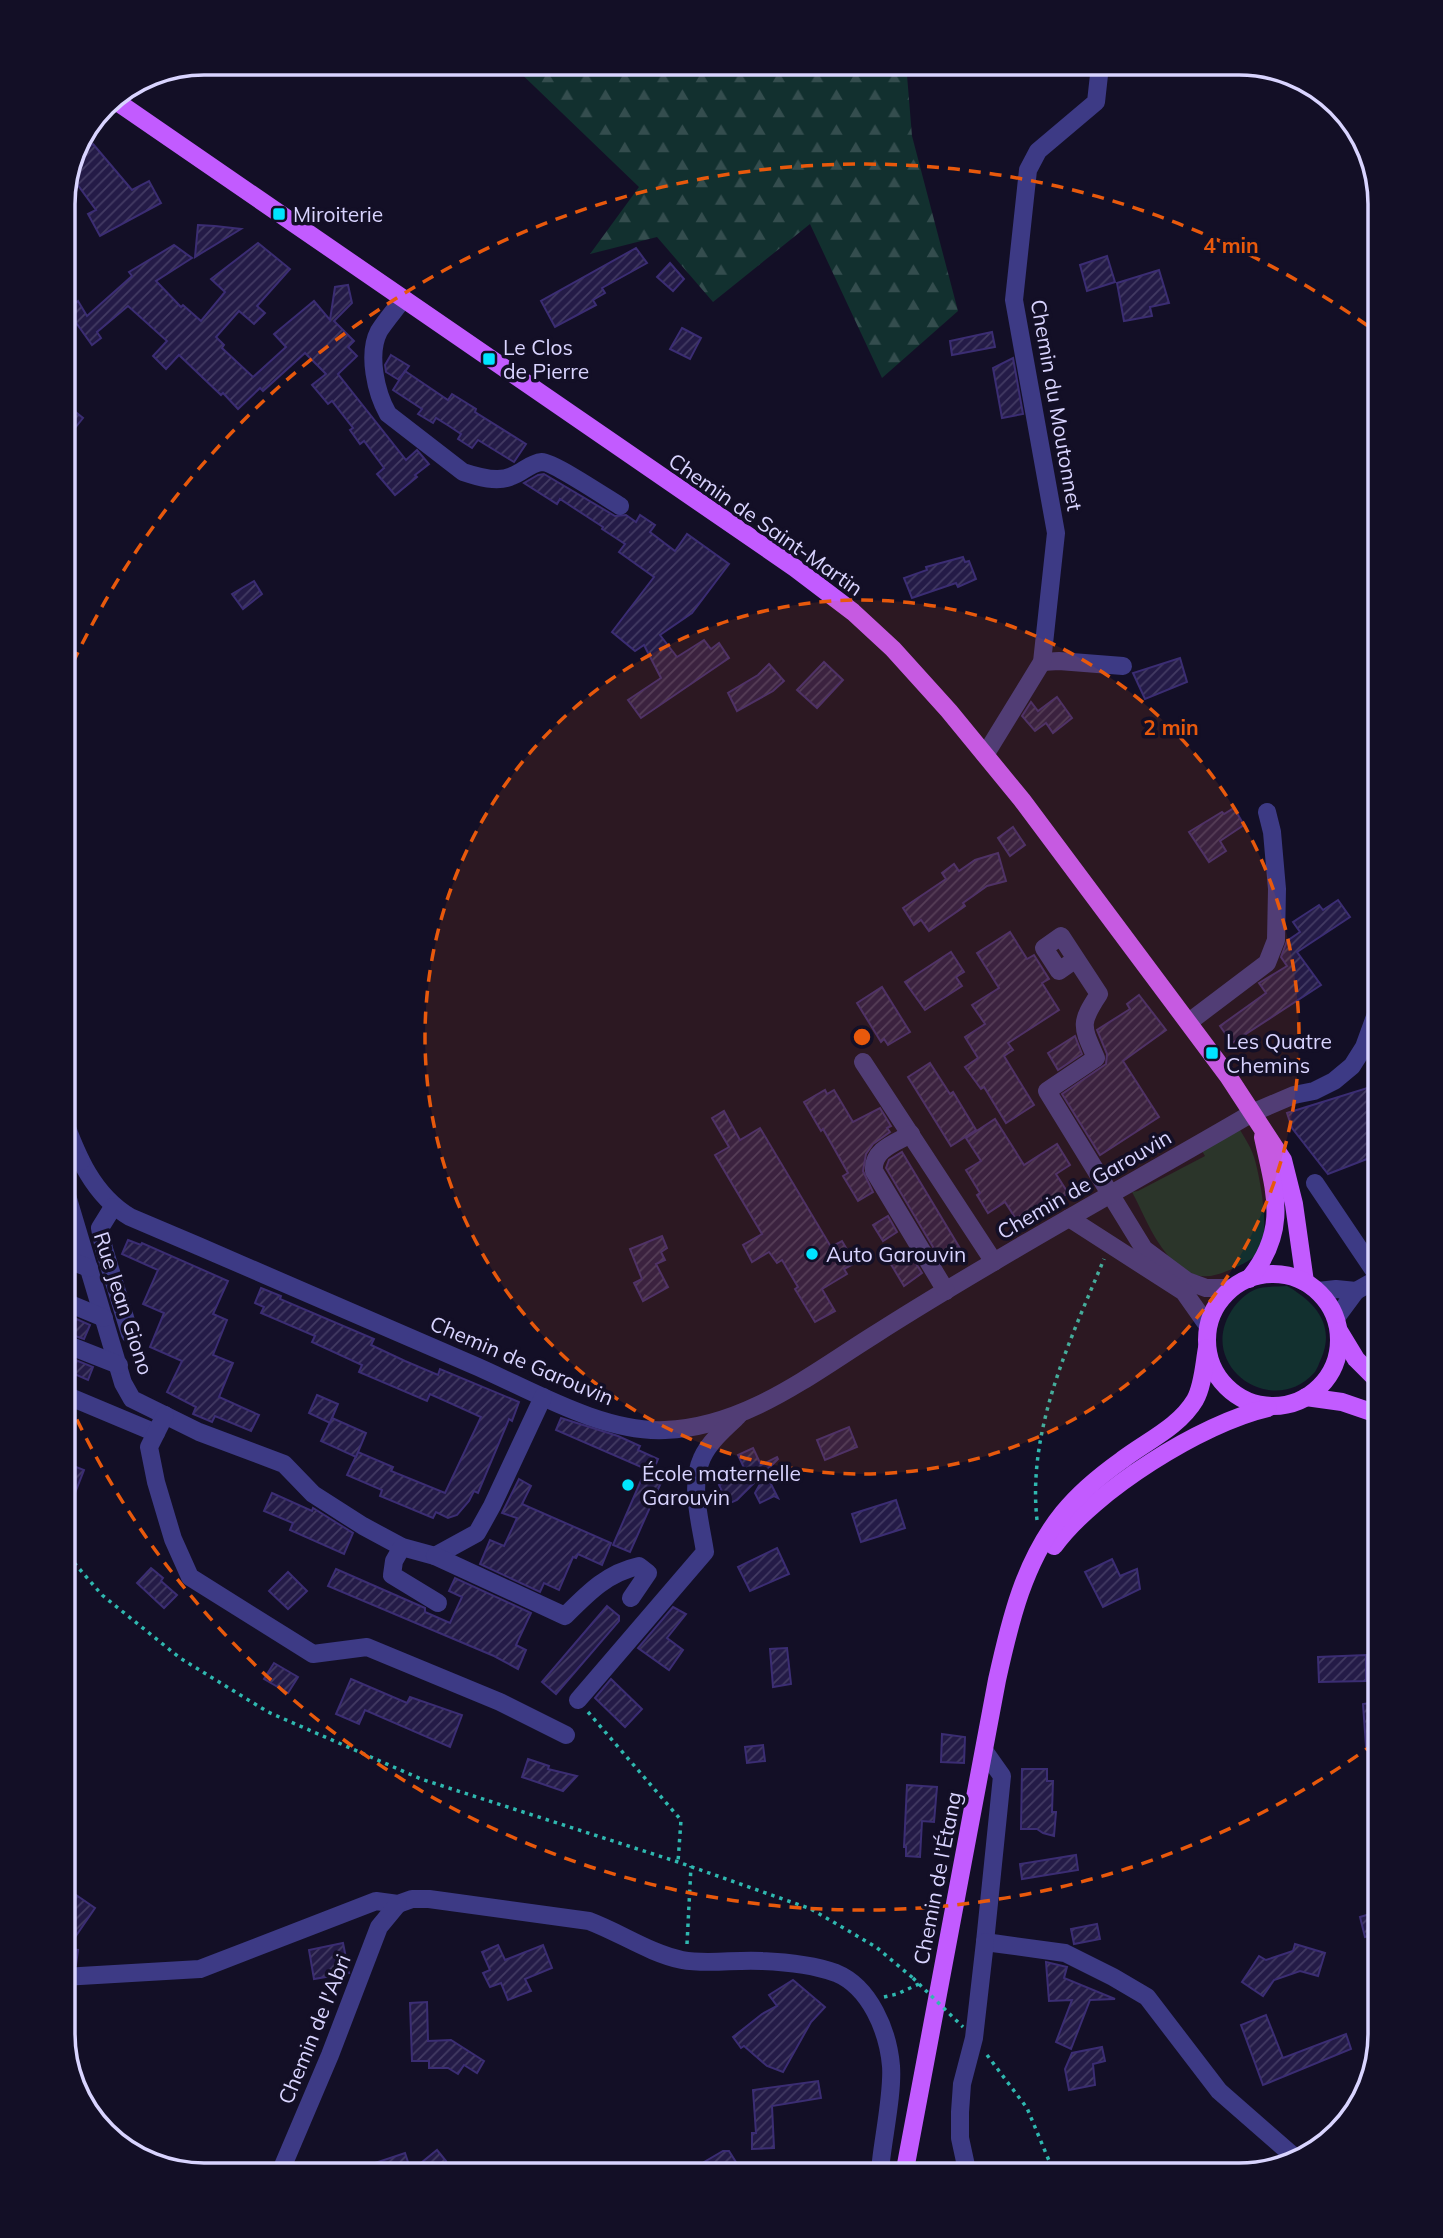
<svg xmlns="http://www.w3.org/2000/svg" width="1443" height="2238" font-family="Mulish,sans-serif">
  <style>
    .grass { fill: #12302f }
    .forest { fill: url(#forest-firs) }
    .building { fill: url(#building-hatch); stroke: #3b2d73; stroke-width: 2 }
    .lines { fill: none; stroke-linecap: round; stroke-linejoin: round }
    .path { stroke: #2fb8b0; stroke-width: 3.5; stroke-dasharray: 3.5 5; stroke-linecap: butt }
    .minor { stroke: #3d3a85; stroke-width: 18 }
    .major { stroke: #c25bff; stroke-width: 18 }
    .path-bridge { stroke: #2fb8b0; stroke-width: 3.5; stroke-dasharray: 3.5 5; stroke-linecap: butt }
    .ring { fill: none; stroke: #e8590c; stroke-width: 3.5; stroke-dasharray: 12 9 }
    .poi-dot { fill: #00e5ff; stroke: #130f26; stroke-width: 2.5 }
    .labels { text-anchor: middle; dominant-baseline: central; stroke-width: 7; stroke-linejoin: round; paint-order: stroke }
    .poi-label { font-size: 21px; fill: #d9d4ff; stroke: #130f26; text-anchor: start }
    .street-label { font-size: 21px; fill: #d9d4ff; stroke: #130f26 }
    .rim { fill: none; stroke: #d9d4ff; stroke-width: 3.5 }
    .centre { fill: #e8590c; stroke: #130f26; stroke-width: 3.5 }
    .ring-label { font-size: 21px; text-anchor: middle; font-weight: bold; fill: #e8590c; stroke: #130f26; stroke-width: 7; stroke-linejoin: round; paint-order: stroke }
  </style>
  <defs>
    <pattern id="forest-firs" width="22" height="20" patternUnits="userSpaceOnUse" patternTransform="scale(1.75)"><rect width="22" height="20" fill="#12302f"/><path d="M5 1l3.5 6h-7zM16 11l3.5 6h-7z" fill="#344d4e"/></pattern>
    <pattern id="building-hatch" width="6" height="6" patternUnits="userSpaceOnUse" patternTransform="scale(1.75)"><rect width="6" height="6" fill="#241b47"/><path d="M-1 1l2-2M0 6l6-6M5 7l2-2" fill="none" stroke="#433b63"/></pattern>
  </defs>
  <rect width="100%" height="100%" fill="#130f26"/>
  <!-- grass -->
  <g class="grass">
    <path d="M1239,1128c5,9 12,19 15,29 6,19 17,78 5,95 -8,9 -22,15 -32,19 -16,7 -30,8 -45,-3 -25,-17 -36,-50 -50,-76l6,-1 67,-35 -3,-5z"/>
    <path d="M1287,1286c28,16 49,39 34,73 -2,4 -4,11 -7,14 -43,47 -121,-9 -80,-66 6,-8 16,-17 26,-19 8,-2 18,-1 27,-2z"/>
  </g>
  <!-- forest -->
  <polygon class="forest" points="510,63 906,63 912,136 958,311 882,378 810,224 713,302 657,237 590,254 639,187"/>
  <!-- building -->
  <g class="building">
    <polygon points="93,144 132,190 149,181 161,203 100,236 88,214 96,210 69,173 72,160"/>
    <polygon points="198,225 215,226 241,229 195,257"/>
    <polygon points="258,243 290,269 257,306 265,313 254,324 239,311 216,337 224,345 222,348 253,377 286,347 274,334 314,301 330,320 335,287 348,285 352,303 334,321 354,341 348,347 357,356 338,374 406,460 417,450 429,464 415,475 417,477 395,495 377,474 384,468 364,441 360,444 350,430 353,428 332,401 328,404 312,385 326,374 305,353 263,391 260,388 238,409 223,393 221,395 179,355 166,369 153,356 167,341 128,306 97,332 101,338 92,345 67,310 78,301 87,316 132,276 129,272 174,245 192,258 156,281 181,307 183,305 201,321 225,292 211,279"/>
    <polygon points="636,248 647,263 602,288 605,293 593,300 596,305 555,327 541,301"/>
    <polygon points="1107,256 1115,282 1087,291 1080,265"/>
    <polygon points="670,263 684,279 673,291 657,277"/>
    <polygon points="1159,270 1169,303 1150,307 1152,316 1124,321 1117,283"/>
    <polygon points="682,328 701,338 690,359 670,349"/>
    <polygon points="992,332 995,347 952,355 950,341"/>
    <polygon points="391,355 409,366 399,380 386,372 385,365"/>
    <polygon points="1013,358 1023,414 1002,418 993,368"/>
    <polygon points="405,371 448,400 452,394 476,409 475,412 526,444 514,462 478,440 472,448 458,439 461,434 449,426 436,418 433,423 418,414 422,409 393,390"/>
    <polygon points="63,402 83,418 63,443"/>
    <polygon points="544,474 615,516 626,515 636,522 640,515 655,525 650,532 675,551 687,534 729,564 692,613 660,635 677,657 704,640 711,649 719,643 729,658 641,718 628,700 661,678 644,645 635,651 612,632 654,577 619,552 625,544 602,529 603,527 560,499 557,504 524,483 538,475"/>
    <polygon points="963,557 965,562 969,561 976,579 958,587 956,583 912,598 904,578 927,570 926,567"/>
    <polygon points="254,581 262,594 243,609 232,594"/>
    <polygon points="1180,658 1187,682 1145,699 1133,673"/>
    <polygon points="824,662 843,680 817,708 797,690"/>
    <polygon points="769,664 784,681 773,691 737,711 728,693 758,675"/>
    <polygon points="1057,697 1072,718 1053,733 1046,723 1035,731 1022,716 1031,702 1038,711"/>
    <polygon points="1234,808 1244,825 1220,841 1226,851 1209,862 1189,832 1222,812 1224,814"/>
    <polygon points="1013,827 1025,845 1010,856 998,838"/>
    <polygon points="998,853 1006,881 987,886 963,903 965,906 929,931 921,920 914,925 903,908 946,879 942,873 954,864 959,871 975,860"/>
    <polygon points="1338,900 1350,917 1297,952 1321,985 1232,1043 1220,1026 1266,993 1259,983 1287,966 1281,957 1287,941 1300,932 1293,922 1319,905 1323,910"/>
    <polygon points="1010,932 1027,959 1034,955 1049,979 1042,983 1059,1010 1008,1043 1013,1050 1004,1056 1034,1105 1006,1123 984,1087 981,1089 965,1067 978,1058 965,1037 985,1024 972,1005 999,988 977,953"/>
    <polygon points="951,952 964,972 956,977 962,986 925,1010 905,982"/>
    <polygon points="882,987 910,1032 888,1045 884,1039 881,1042 857,1003"/>
    <polygon points="1139,995 1166,1030 1123,1061 1159,1117 1100,1155 1062,1094 1106,1064 1107,1054 1097,1030 1130,1009 1127,1004"/>
    <polygon points="1075,1036 1082,1054 1058,1070 1048,1053"/>
    <polygon points="930,1063 950,1094 953,1092 976,1130 951,1146 908,1077"/>
    <polygon points="1380,1084 1380,1154 1328,1174 1292,1128 1287,1113"/>
    <polygon points="825,1090 827,1094 834,1090 853,1122 880,1108 891,1126 887,1128 890,1132 873,1144 866,1154 863,1171 873,1192 858,1201 843,1176 848,1173 823,1129 821,1131 804,1102"/>
    <polygon points="724,1111 740,1140 760,1128 831,1247 842,1241 855,1263 844,1269 847,1274 822,1289 835,1311 815,1322 795,1289 798,1287 782,1260 777,1263 769,1252 752,1262 743,1245 762,1234 715,1155 729,1147 712,1118"/>
    <polygon points="995,1119 1024,1165 1057,1144 1070,1165 1056,1174 1068,1193 1053,1203 1049,1198 1016,1219 1005,1202 988,1213 977,1195 980,1193 966,1170 981,1161 966,1138"/>
    <polygon points="902,1152 961,1250 942,1262 886,1168 889,1160"/>
    <polygon points="888,1216 897,1232 883,1241 873,1225"/>
    <polygon points="662,1236 667,1248 661,1252 665,1260 656,1264 668,1287 643,1301 634,1283 642,1279 630,1249"/>
    <polygon points="128,1240 141,1245 142,1243 228,1281 213,1314 227,1320 213,1355 233,1363 219,1397 259,1415 251,1431 215,1416 212,1422 193,1414 196,1407 167,1392 182,1361 150,1347 164,1313 143,1304 158,1270 122,1254"/>
    <polygon points="902,1253 906,1260 912,1257 922,1273 904,1286 889,1261"/>
    <polygon points="261,1288 281,1296 280,1299 374,1339 371,1345 405,1361 438,1375 440,1369 519,1402 512,1421 509,1419 478,1493 474,1491 469,1501 457,1515 448,1518 436,1512 433,1518 380,1496 382,1490 347,1475 358,1452 393,1467 391,1471 445,1493 481,1417 430,1394 427,1401 359,1372 362,1365 312,1342 315,1336 261,1313 264,1307 255,1303"/>
    <polygon points="63,1313 90,1325 84,1339 63,1332"/>
    <polygon points="63,1355 93,1367 88,1380 70,1372 65,1383 63,1383"/>
    <polygon points="317,1395 338,1404 330,1423 309,1413"/>
    <polygon points="332,1418 366,1433 356,1457 321,1441"/>
    <polygon points="561,1418 618,1436 640,1446 638,1450 658,1459 653,1471 664,1476 630,1552 613,1545 646,1469 556,1430"/>
    <polygon points="849,1427 857,1447 825,1460 817,1440"/>
    <polygon points="753,1448 761,1465 777,1457 778,1459 765,1472 778,1498 774,1496 760,1503 755,1493 760,1484 756,1481 737,1500 728,1504 719,1485 746,1472 738,1455"/>
    <polygon points="63,1462 84,1470 64,1521 63,1521"/>
    <polygon points="519,1479 531,1486 522,1504 611,1543 602,1565 578,1554 576,1558 573,1557 559,1590 544,1583 540,1592 480,1564 490,1540 504,1546 517,1518 502,1513"/>
    <polygon points="272,1493 312,1511 313,1508 353,1533 344,1554 290,1530 293,1523 264,1511"/>
    <polygon points="896,1500 905,1528 861,1542 852,1514"/>
    <polygon points="777,1548 789,1574 750,1591 738,1567"/>
    <polygon points="1112,1559 1120,1576 1137,1569 1140,1589 1103,1607 1085,1572"/>
    <polygon points="151,1568 163,1578 161,1581 177,1595 164,1608 137,1583"/>
    <polygon points="336,1569 425,1608 425,1612 450,1623 462,1597 449,1591 455,1578 531,1613 516,1645 526,1650 518,1669 494,1656 328,1586"/>
    <polygon points="288,1572 307,1591 288,1609 269,1591"/>
    <polygon points="607,1606 619,1616 619,1621 556,1694 542,1682"/>
    <polygon points="673,1607 686,1614 667,1638 683,1650 669,1670 638,1648"/>
    <polygon points="787,1648 791,1684 773,1687 770,1649"/>
    <polygon points="1366,1655 1366,1681 1319,1682 1318,1657"/>
    <polygon points="274,1663 298,1677 288,1693 264,1679"/>
    <polygon points="351,1679 407,1703 410,1697 462,1715 450,1747 365,1710 359,1724 336,1714"/>
    <polygon points="611,1679 642,1709 625,1727 595,1698"/>
    <polygon points="1376,1702 1380,1744 1366,1746 1363,1704"/>
    <polygon points="942,1734 965,1737 964,1763 941,1762"/>
    <polygon points="763,1745 765,1761 747,1763 745,1747"/>
    <polygon points="528,1759 549,1766 548,1769 577,1776 563,1791 522,1777"/>
    <polygon points="1022,1769 1047,1769 1047,1781 1053,1781 1052,1812 1056,1812 1054,1836 1043,1833 1037,1829 1021,1829"/>
    <polygon points="907,1785 937,1787 934,1822 922,1821 920,1857 906,1856 906,1847 904,1847"/>
    <polygon points="1076,1855 1078,1870 1022,1879 1020,1864"/>
    <polygon points="63,1886 95,1908 67,1949 78,1950 76,1965 63,1966"/>
    <polygon points="1380,1911 1380,1933 1365,1937 1360,1917"/>
    <polygon points="1097,1924 1100,1939 1074,1944 1071,1929"/>
    <polygon points="343,1943 349,1973 314,1979 309,1950"/>
    <polygon points="1295,1944 1325,1953 1318,1976 1300,1971 1274,1980 1263,1996 1242,1982 1259,1956 1266,1960 1293,1951"/>
    <polygon points="498,1945 505,1960 543,1945 552,1968 525,1979 531,1991 508,2000 501,1983 490,1987 483,1973 490,1970 482,1952"/>
    <polygon points="1046,1962 1067,1967 1064,1978 1115,1999 1090,2000 1071,2049 1056,2042 1072,2000 1049,2001"/>
    <polygon points="793,1980 825,2007 811,2022 783,2072 767,2066 744,2046 741,2048 733,2037 762,2014 777,2006 769,1995"/>
    <polygon points="427,2002 428,2041 451,2040 484,2061 477,2073 464,2065 458,2074 448,2068 429,2068 429,2061 412,2061 410,2003"/>
    <polygon points="1266,2015 1283,2058 1346,2034 1351,2049 1263,2085 1241,2025"/>
    <polygon points="1102,2047 1105,2061 1093,2064 1095,2085 1069,2090 1065,2069 1072,2053"/>
    <polygon points="818,2081 821,2098 772,2106 774,2148 752,2149 752,2133 756,2133 753,2090"/>
    <polygon points="437,2150 446,2161 451,2175 348,2175 348,2172 405,2153 411,2171"/>
    <polygon points="723,2151 729,2151 739,2167 725,2175 682,2175"/>
  </g>
  <g class="lines">
    <!-- path -->
    <g class="path">
      <path d="M1037,1520c-10,-91 33,-179 67,-261"/>
      <polyline points="63,1550 102,1595 180,1658 268,1712 421,1779 678,1862 811,1909 876,1947 913,1978"/>
      <polyline points="588,1712 681,1820 678,1862"/>
      <polyline points="687,1944 691,1866"/>
      <polyline points="884,1997 897,1994 919,1984"/>
      <polyline points="987,2055 1027,2108 1055,2175"/>
    </g>
    <!-- minor -->
    <g class="minor">
      <path d="M403,299c-8,11 -17,21 -24,32 -12,23 -3,62 9,83l75,58c15,5 35,11 49,4 11,-4 18,-13 30,-14 11,0 65,36 78,44"/>
      <polyline points="1042,662 1059,661 1123,666"/>
      <polyline points="985,755 1042,662 1056,533 1014,300 1028,170 1038,151 1096,102 1099,75"/>
      <path d="M1076,959l-17,12 -15,-23 17,-12 38,58c-20,30 -17,32 -3,64l-49,33 97,158 43,32 19,7h26"/>
      <polyline points="1189,1022 1267,963 1276,940 1277,889 1272,832 1267,812"/>
      <polyline points="863,1062 994,1262"/>
      <path d="M63,1117c14,39 30,78 67,100 114,48 227,98 341,147 57,24 130,69 194,66 80,-3 145,-55 209,-95 39,-25 79,-49 118,-72 87,-52 175,-100 262,-151l40,-17 20,-4 20,-10 18,-15 12,-19 16,-44"/>
      <path d="M911,1134c-16,9 -39,16 -37,37l72,120"/>
      <polyline points="63,1175 64,1164 81,1161"/>
      <polyline points="63,1182 123,1383 132,1399 199,1432 284,1464 313,1494 363,1526 402,1547 435,1556 477,1533 492,1506 543,1397"/>
      <polyline points="1315,1183 1379,1278 1356,1291"/>
      <polyline points="113,1207 100,1228 104,1249 130,1334"/>
      <polyline points="1069,1218 1184,1292 1208,1326"/>
      <polyline points="63,1258 89,1268"/>
      <polyline points="1318,1291 1336,1289 1356,1291 1336,1318"/>
      <polyline points="63,1301 104,1318"/>
      <polyline points="63,1343 119,1365"/>
      <polyline points="63,1394 156,1433"/>
      <polyline points="165,1415 149,1447 156,1482 173,1539 190,1577 313,1654 367,1647 500,1702 566,1735"/>
      <polyline points="402,1547 394,1561 392,1575 438,1603"/>
      <path d="M435,1556l130,60c23,-23 42,-43 74,-50l9,7 -17,25"/>
      <path d="M578,1700l127,-148c-4,-28 -16,-66 -3,-94 7,-16 23,-30 36,-42"/>
      <polyline points="985,1752 1002,1776 985,1942 1065,1953 1113,1977 1147,1997 1219,2091 1299,2161"/>
      <path d="M63,1977l137,-8 176,-68 22,3 14,-5h17l160,22c32,12 60,32 93,39 26,5 55,-1 80,1 24,1 52,4 74,12 34,14 52,58 55,93 2,25 -7,68 -10,95l2,14"/>
      <polyline points="279,2175 330,2055 379,1927 398,1904"/>
      <polyline points="968,2175 960,2138 960,2112 962,2084 974,2038 985,1942"/>
    </g>
    <!-- major -->
    <g class="major">
      <polyline points="113,99 795,568 853,612 893,649 949,711 1022,800 1228,1076 1283,1160 1294,1204 1305,1282"/>
      <circle cx="1273" cy="1340" r="66"/>
      <path d="M1249,1279c40,-49 26,-86 14,-142"/>
      <polyline points="1339,1331 1356,1359 1380,1383"/>
      <polyline points="1306,1397 1342,1402 1380,1415"/>
      <path d="M1054,1546c40,-55 148,-123 214,-138"/>
      <path d="M904,2175l93,-495c13,-59 27,-119 66,-167 16,-20 38,-38 59,-53 25,-19 57,-33 73,-60 8,-14 9,-36 12,-52"/>
    </g>
    <!-- path-bridge -->
    <polyline class="path-bridge" points="913,1978 963,2027"/>
  </g>
  <!-- distance rings -->
  <circle cx="862" cy="1037" r="437" fill="#e8590c" fill-opacity=".12"/>
  <g class="ring">
    <circle cx="862" cy="1037" r="437"/>
    <path d="M1375 1743A873 873 0 0 1 64 1392M64 682A873 873 0 0 1 1375 331"/>
  </g>
  <!-- markers -->
  <g class="poi-dot">
    <rect x="272" y="207" width="14" height="14" rx="3.5"/>
    <rect x="482" y="352" width="14" height="14" rx="3.5"/>
    <rect x="1205" y="1046" width="14" height="14" rx="3.5"/>
    <circle cx="812" cy="1254" r="7"/>
    <circle cx="628" cy="1485" r="7"/>
  </g>
  <g class="labels">
    <!-- poi labels -->
    <g class="poi-label">
      <text x="293" y="214">Miroiterie</text>
      <text x="503" y="347">Le Clos<tspan x="503" dy="24">de Pierre</tspan></text>
      <text x="1226" y="1041">Les Quatre<tspan x="1226" dy="24">Chemins</tspan></text>
      <text x="826" y="1254">Auto Garouvin</text>
      <text x="642" y="1473">École maternelle<tspan x="642" dy="24">Garouvin</tspan></text>
    </g>
    <!-- street labels -->
    <g class="street-label">
      <text transform="translate(1057 405) rotate(80)">Chemin du Moutonnet</text>
      <text transform="translate(766 524) rotate(35)">Chemin de Saint-Martin</text>
      <text transform="translate(1084 1184) rotate(-30)">Chemin de Garouvin</text>
      <text transform="translate(124 1303) rotate(72)">Rue Jean Giono</text>
      <text transform="translate(522 1360) rotate(23)">Chemin de Garouvin</text>
      <text transform="translate(937 1878) rotate(-79)">Chemin de l’Étang</text>
      <text transform="translate(314 2029) rotate(-68)">Chemin de l'Abri</text>
    </g>
  </g>
  <!-- crop -->
  <path d="M0 0H1443V2238H0ZM204 75H1239A129 129 0 0 1 1368 204V2034A129 129 0 0 1 1239 2163H204A129 129 0 0 1 75 2034V204A129 129 0 0 1 204 75Z" fill="#130f26" fill-rule="evenodd"/>
  <path class="rim" d="M204 75H1239A129 129 0 0 1 1368 204V2034A129 129 0 0 1 1239 2163H204A129 129 0 0 1 75 2034V204A129 129 0 0 1 204 75Z"/>
  <circle cx="862" cy="1037" r="10" class="centre"/>
  <g class="ring-label">
    <text x="1231" y="253">4 min</text>
    <text x="1171" y="735">2 min</text>
  </g>
</svg>
